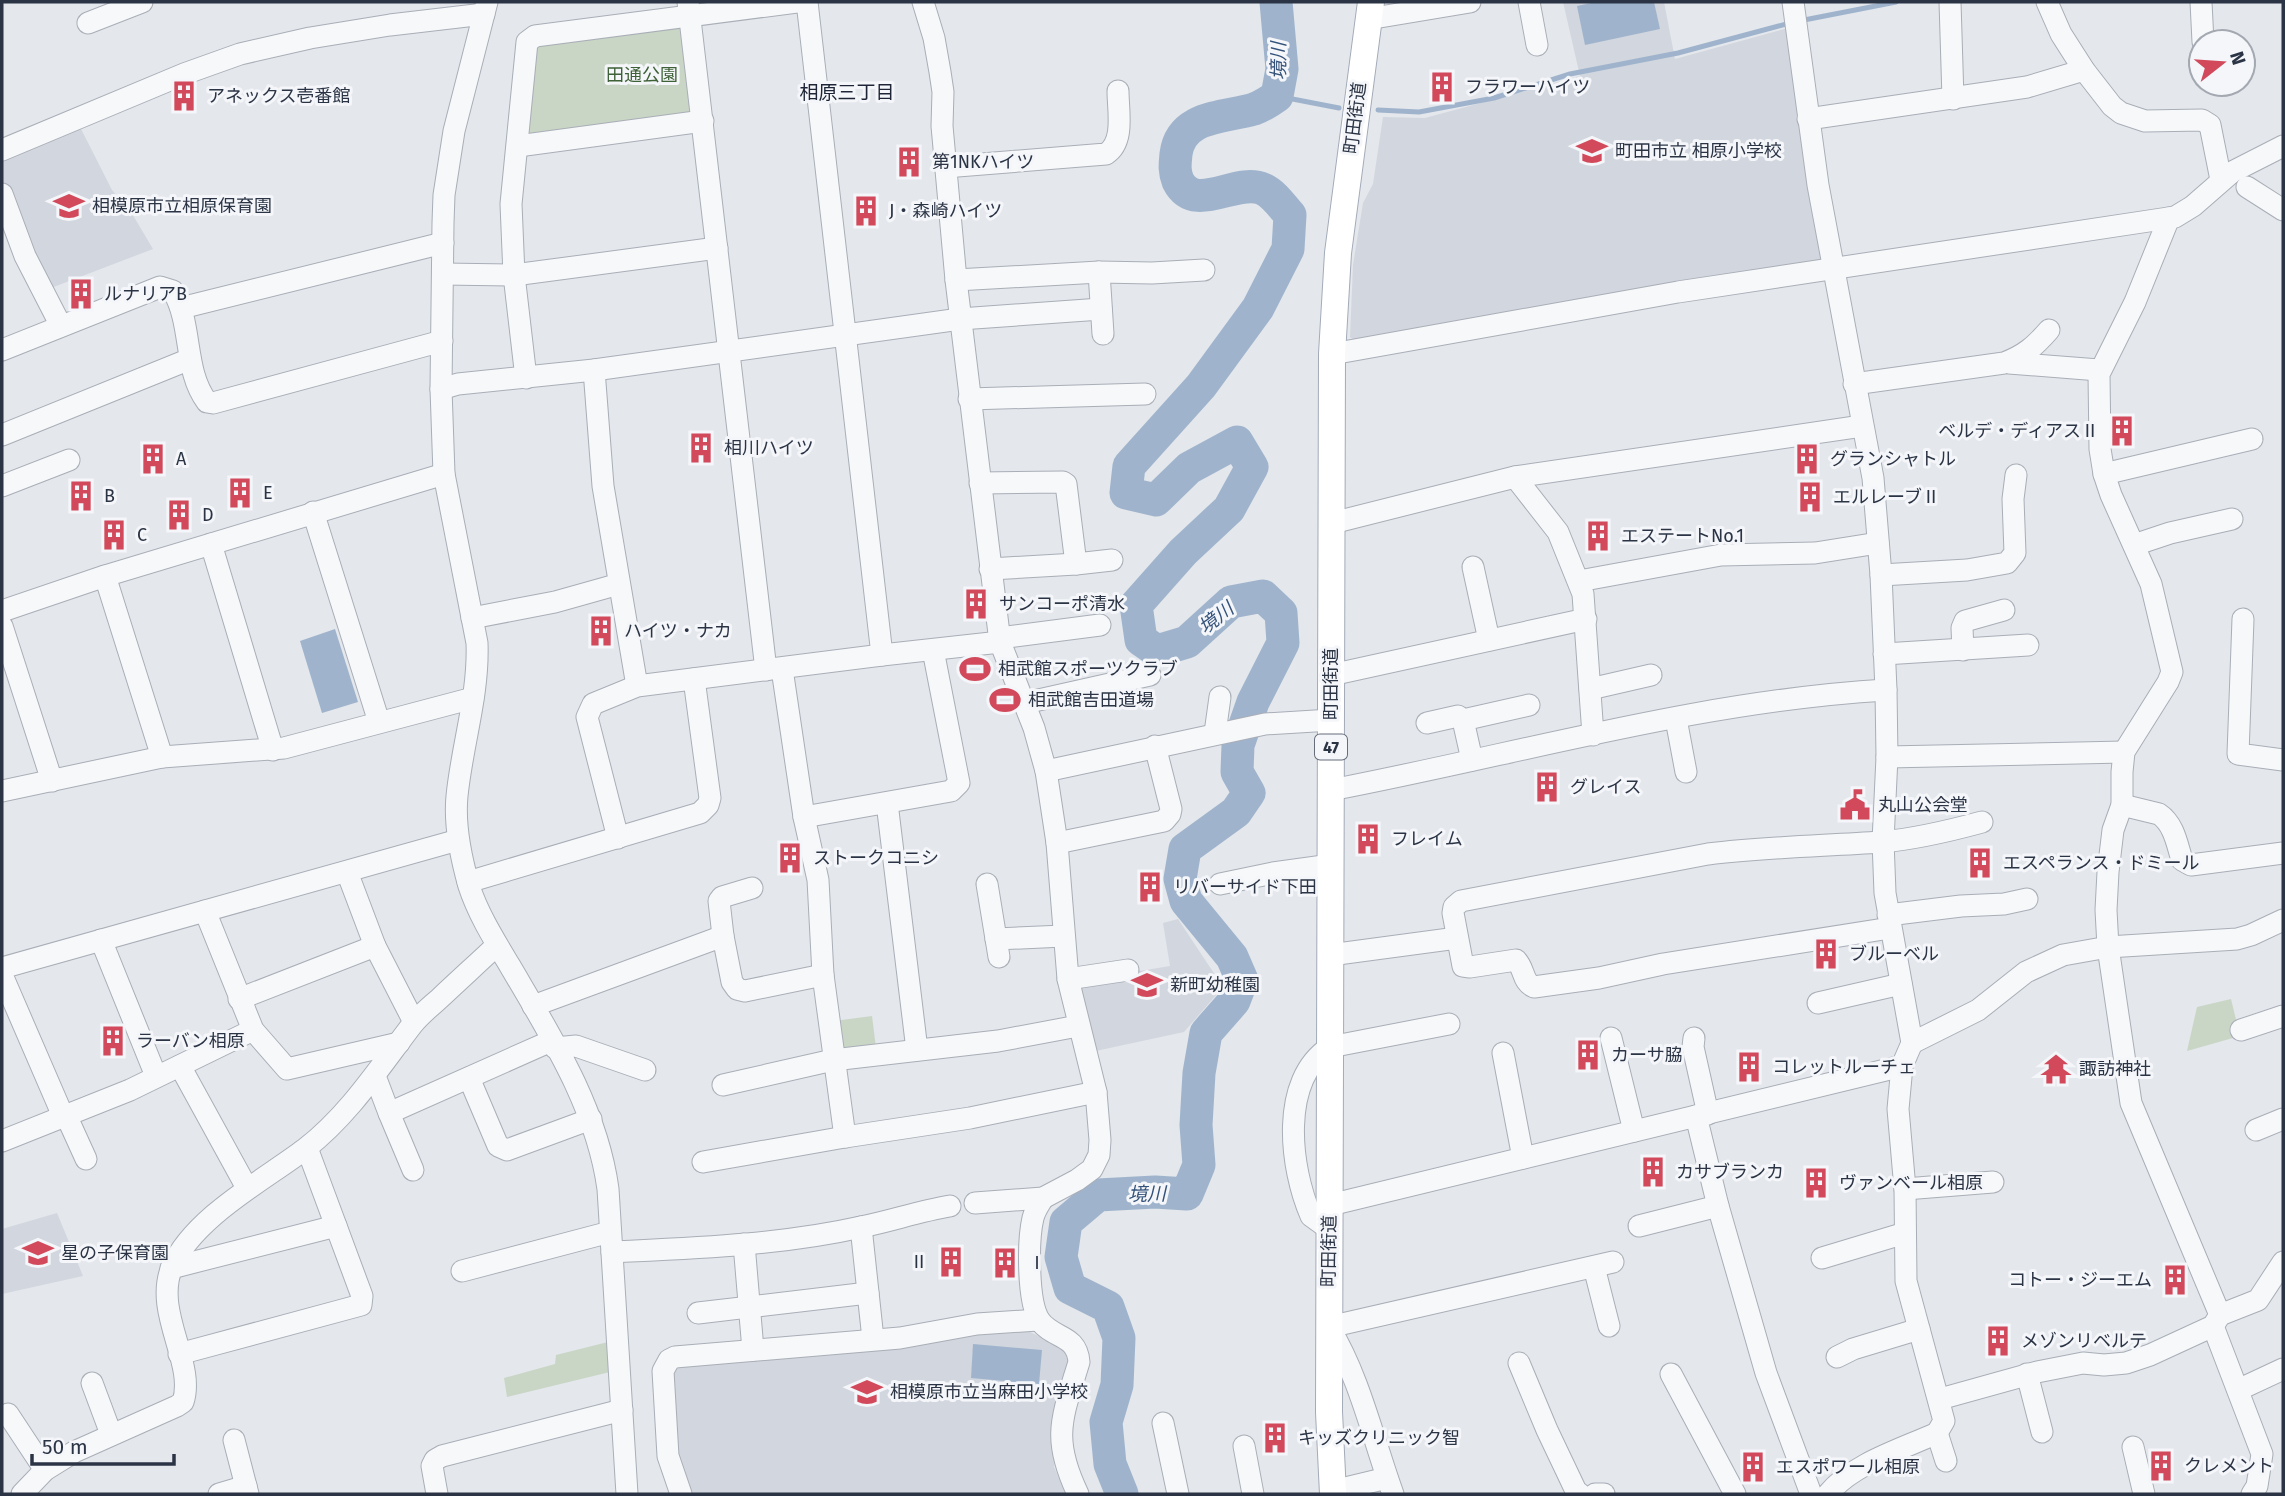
<svg xmlns="http://www.w3.org/2000/svg" width="2285" height="1496" font-family="'Fira Sans','Noto Sans JP',sans-serif">
  <style>
    .built { fill: #d2d6de }
    .green { fill: #c9d6c5 }
    .water { fill: #9fb4cc }
    .lines { fill: none; stroke-linecap: round; stroke-linejoin: round }
    .stream { stroke: #9fb4cc; stroke-width: 5 }
    .river { stroke: #9fb4cc; stroke-width: 33 }
    .minor-casing { stroke: #a9aeb7; stroke-width: 23 }
    .major-casing { stroke: #a3abb8; stroke-width: 28 }
    .minor { stroke: #f7f8fa; stroke-width: 21 }
    .major { stroke: #fff; stroke-width: 26 }
    .labels { text-anchor: middle; dominant-baseline: central; stroke-width: 6; stroke-linejoin: round; paint-order: stroke }
    .shield { fill: #f4f6f9; stroke: #676e7b; stroke-width: 2 }
    .shield-label { font-size: 16px; font-weight: bold; fill: #2b3445 }
    .park-label { font-size: 18px; fill: #3f6138; stroke: #f4f6f9 }
    .poi-label { font-size: 18px; fill: #2b3445; stroke: #f4f6f9; text-anchor: start }
    .street-label { font-size: 18px; fill: #2b3445; stroke: #f4f6f9 }
    .water-label { font-size: 19px; font-style: italic; fill: #34527a; stroke: #f4f6f9 }
    .neighbourhood-label { font-size: 19px; fill: #1d2536; stroke: #f4f6f9 }
  </style>
  <rect width="100%" height="100%" fill="#e4e7ec"/>
  <!-- built -->
  <g class="built">
    <polygon points="1563,2 1664,2 1675,59 1788,28 1821,261 1357,342 1350,337 1353,265 1363,203 1373,184 1383,117 1425,118 1580,76"/>
    <polygon points="79,125 112,190 134,217 153,249 51,288 36,262 2,179 2,159"/>
    <polygon points="1178,919 1223,987 1184,1032 1091,1052 1074,982 1170,966 1163,923"/>
    <polygon points="57,1213 83,1276 2,1294 2,1229"/>
    <polygon points="1026,1330 1067,1350 1070,1370 1053,1413 1054,1467 1066,1494 689,1494 676,1454 671,1372 677,1365"/>
  </g>
  <!-- green -->
  <g class="green">
    <polygon points="685,20 698,117 529,135 535,42"/>
    <polygon points="2231,999 2240,1036 2187,1051 2197,1007"/>
    <polygon points="872,1016 876,1048 844,1052 834,1021"/>
    <polygon points="608,1342 610,1372 507,1397 504,1378 555,1364 556,1355"/>
  </g>
  <!-- water -->
  <g class="water">
    <polygon points="1596,2 1654,2 1660,29 1585,45 1577,6"/>
    <polygon points="335,629 358,702 322,713 300,641"/>
    <polygon points="973,1344 1042,1350 1039,1384 971,1378"/>
  </g>
  <g class="lines">
    <!-- stream -->
    <g class="stream">
      <polyline points="1799,21 1896,2"/>
      <polyline points="1277,96 1339,108"/>
      <polyline points="1378,110 1419,112 1494,98 1570,74 1678,53 1790,23"/>
    </g>
    <!-- river -->
    <path class="river" d="M1122,1494l-12,-30 -4,-42 11,-37 2,-47 -11,-31 -38,-19 -9,-31 5,-35 32,-27 57,-3 32,2 12,-29 -3,-40 3,-52 7,-40 28,-32 8,-21 -10,-23 -46,-56 -6,-22 5,-30 51,-37 13,-19 -12,-21 1,-27 15,-43 30,-59 -2,-30 -18,-17 -32,6 -44,40 -30,9 -16,-11 -5,-35 47,-53 46,-43 23,-42 -15,-25 -48,26 -33,32 -30,-7 3,-27 72,-80 57,-78 30,-59 2,-34c-8,-9 -16,-21 -27,-26 -27,-12 -68,26 -85,-8 -4,-10 -3,-17 -2,-27 5,-39 48,-36 78,-45 9,-3 16,-8 23,-13l5,-27 -6,-67"/>
    <!-- minor casing -->
    <g class="minor-casing">
      <g id="minor">
        <path d="M487,2l-33,129 -10,64 -1,28 -2,166 3,85 33,169c2,52 -15,102 -20,153 -3,30 4,62 12,90 9,28 26,55 41,80 41,70 87,142 98,223l19,305"/>
        <polyline points="688,2 766,670"/>
        <polyline points="807,2 882,655 1000,642 1034,728 1046,771 1057,843 1068,979 1096,1092 1100,1140 1099,1155 1092,1169 1077,1180 1043,1198 975,1203"/>
        <polyline points="923,2 934,38 940,72 943,92 942,126 956,280 1000,642"/>
        <polyline points="1529,2 1537,45"/>
        <polyline points="1950,2 1953,99"/>
        <polyline points="2047,2 2061,34 2084,70 2112,106 2121,113 2145,121 2202,120 2210,125 2221,180"/>
        <polyline points="2201,2 2203,42"/>
        <polyline points="1368,19 1470,2"/>
        <polyline points="88,23 142,2"/>
        <polyline points="1808,119 2027,87 2084,70"/>
        <polyline points="518,146 703,121"/>
        <polyline points="2,150 184,74 240,54 310,38 390,25 484,14"/>
        <path d="M945,167l161,-13c19,-12 12,-43 12,-63"/>
        <polyline points="2247,187 2283,210"/>
        <polyline points="2,194 25,256 61,326"/>
        <polyline points="2169,218 2135,302 2099,374 2100,449 2104,474 2111,495 2151,584 2172,672 2168,682 2124,752 2122,772 2122,805 2113,830 2108,872 2106,910 2108,947 2131,1103 2220,1315"/>
        <polyline points="1099,272 1103,334"/>
        <polyline points="443,274 514,275 717,248"/>
        <polyline points="956,280 1099,272 1152,273 1204,270"/>
        <polyline points="181,308 443,243"/>
        <path d="M2,350l158,-63 13,4c20,34 10,79 34,111l6,1 229,-62"/>
        <polyline points="1332,354 1678,292 2175,217 2193,206 2232,172 2283,146"/>
        <polyline points="2009,363 2099,370"/>
        <polyline points="594,370 603,486 637,686"/>
        <polyline points="526,378 514,275 511,204 527,42 535,36 797,2"/>
        <path d="M1854,384l150,-21c21,-8 31,-17 45,-33"/>
        <polyline points="441,389 458,384 594,370 960,319 1101,309"/>
        <polyline points="969,399 1145,394"/>
        <polyline points="2,435 190,359"/>
        <polyline points="2104,474 2252,439"/>
        <polyline points="1515,477 1558,532 1583,594 1593,735"/>
        <polyline points="980,483 1063,482 1066,484 1076,564"/>
        <polyline points="2,486 69,460"/>
        <polyline points="313,512 379,722"/>
        <polyline points="1332,523 1515,477 1862,426"/>
        <polyline points="211,544 273,750"/>
        <polyline points="2134,545 2170,533 2232,519"/>
        <polyline points="1473,567 1489,640"/>
        <polyline points="990,569 1076,564 1112,560"/>
        <polyline points="1881,575 1967,570 2007,563 2015,553 2013,499 2016,475"/>
        <polyline points="105,576 162,757"/>
        <polyline points="1579,581 1721,555 1815,553 1878,543"/>
        <polyline points="2,611 105,576 444,474"/>
        <polyline points="472,618 555,602 619,584"/>
        <polyline points="2243,619 2238,754 2283,760"/>
        <polyline points="2,626 52,781"/>
        <polyline points="999,638 1100,625"/>
        <polyline points="1963,650 1962,628 1965,621 2004,610"/>
        <polyline points="1884,654 2028,645"/>
        <polyline points="782,669 804,817 818,880 823,975 845,1137"/>
        <polyline points="1331,675 1586,619"/>
        <polyline points="1590,689 1651,675"/>
        <polyline points="1025,703 1150,675"/>
        <polyline points="1676,719 1686,772"/>
        <polyline points="1463,720 1472,760"/>
        <polyline points="1427,723 1458,716 1463,720 1529,705"/>
        <polyline points="1215,733 1220,697"/>
        <polyline points="1887,757 2124,752"/>
        <polyline points="1046,771 1265,724 1331,720"/>
        <path d="M1331,790c184,-35 367,-89 555,-100"/>
        <polyline points="2,791 162,757 284,748 473,698"/>
        <polyline points="887,803 917,1050"/>
        <path d="M2122,805l37,9c15,10 18,30 23,46l9,5 92,-12"/>
        <polyline points="804,817 951,791 959,783 933,650"/>
        <polyline points="618,838 587,717 593,704 637,686 882,655"/>
        <polyline points="1057,843 1164,821 1170,814 1171,809 1155,746"/>
        <polyline points="347,872 375,946"/>
        <polyline points="468,882 700,813 708,805 710,798 694,679"/>
        <polyline points="987,884 999,957"/>
        <polyline points="1220,884 1273,873 1331,865"/>
        <polyline points="205,911 253,1030 287,1069 399,1043"/>
        <polyline points="1888,915 1961,906 2004,904 2027,899"/>
        <path d="M1890,928l-227,36 -64,14 -65,9c-12,-5 -9,-18 -18,-27l-46,7 -7,-1 -10,-53 1,-6 7,-6 247,-47c57,-7 115,-8 173,-12 35,-3 68,-11 101,-20"/>
        <polyline points="723,936 719,901 722,897 752,888"/>
        <polyline points="996,939 1064,936"/>
        <polyline points="101,940 156,1076"/>
        <polyline points="1330,955 1457,938"/>
        <polyline points="2,968 458,840"/>
        <polyline points="2,975 63,1116"/>
        <polyline points="1068,979 1128,970"/>
        <polyline points="239,999 375,946 414,1022"/>
        <polyline points="1818,1003 1901,984"/>
        <polyline points="533,1006 723,936 732,982 737,989 745,991 823,975"/>
        <polyline points="2241,1030 2283,1016"/>
        <polyline points="1611,1038 1634,1131"/>
        <polyline points="1694,1038 1693,1047 1708,1114"/>
        <polyline points="1912,1043 1978,1010 2026,972 2063,955 2108,947 2237,939 2251,935 2283,920"/>
        <polyline points="555,1048 576,1046 645,1070"/>
        <polyline points="1503,1053 1523,1158"/>
        <polyline points="180,1066 247,1188"/>
        <polyline points="375,1076 389,1113 551,1041"/>
        <polyline points="469,1078 498,1146 507,1150 591,1119"/>
        <polyline points="723,1085 833,1060 998,1041 1078,1026"/>
        <polyline points="389,1113 413,1170"/>
        <polyline points="66,1115 86,1159"/>
        <polyline points="1696,1116 1718,1206 1766,1373 1811,1494"/>
        <polyline points="2256,1130 2283,1119"/>
        <polyline points="2,1141 130,1090 253,1030"/>
        <polyline points="703,1162 845,1137 970,1118 1096,1092"/>
        <polyline points="1905,1189 1993,1182"/>
        <path d="M1043,1198c-4,7 -8,12 -10,20 -5,21 -6,85 7,103 13,18 37,13 39,41 -17,56 -28,76 -1,132"/>
        <polyline points="1330,1205 1902,1066 1912,1043 1885,893 1883,841 1887,757 1886,690 1881,575 1873,478 1818,185 1793,2"/>
        <polyline points="1639,1226 1718,1206"/>
        <polyline points="861,1227 873,1339"/>
        <path d="M1329,1229l-18,-13c-21,-48 -32,-136 19,-169l119,-23"/>
        <polyline points="744,1244 753,1350"/>
        <path d="M612,1252c82,-4 169,-7 249,-25 30,-6 59,-16 89,-21"/>
        <polyline points="1822,1258 1905,1233"/>
        <polyline points="1594,1267 1609,1326"/>
        <polyline points="171,1268 336,1226 307,1148"/>
        <polyline points="462,1271 610,1232"/>
        <polyline points="698,1313 868,1293"/>
        <polyline points="2213,1326 2262,1454 2257,1486 2252,1494"/>
        <polyline points="179,1354 361,1305 362,1296 336,1226"/>
        <polyline points="1837,1357 1853,1349 1919,1329"/>
        <polyline points="1519,1363 1547,1430 1576,1491 1580,1494"/>
        <polyline points="1671,1374 1735,1494"/>
        <polyline points="2027,1374 2042,1432"/>
        <polyline points="92,1383 111,1434"/>
        <polyline points="2238,1390 2283,1369"/>
        <polyline points="1940,1399 2037,1372 2083,1363 2104,1365 2126,1363 2150,1355 2213,1326 2220,1315 2258,1300 2283,1262"/>
        <polyline points="8,1414 45,1470"/>
        <polyline points="1163,1423 1178,1494"/>
        <polyline points="1937,1433 1946,1461"/>
        <polyline points="234,1440 248,1494"/>
        <polyline points="1244,1446 1253,1494"/>
        <polyline points="2133,1447 2144,1494"/>
        <polyline points="1333,1491 1387,1478"/>
        <path d="M22,1494l23,-24 29,-18 103,-46 6,-4c13,-39 -30,-90 -11,-135 21,-49 92,-87 133,-118 44,-34 74,-81 107,-124 8,-10 18,-18 27,-26 19,-18 39,-36 58,-54"/>
        <polyline points="219,1494 246,1486"/>
        <polyline points="437,1494 432,1466 435,1460 442,1456 622,1410"/>
        <polyline points="681,1494 668,1456 663,1371 669,1360 675,1357 900,1338 977,1324 1038,1320"/>
        <path d="M1393,1494c-20,-55 -33,-116 -64,-167l284,-65"/>
        <polyline points="1595,1494 1604,1494"/>
        <path d="M1828,1494c24,-30 74,-45 109,-61l7,-12 -38,-140 -1,-92 -7,-80 4,-43"/>
      </g>
    </g>
    <!-- major casing -->
    <g class="major-casing">
      <polyline id="major" points="1333,1494 1329,1412 1332,354 1338,253 1371,2"/>
    </g>
    <!-- minor -->
    <use href="#minor" class="minor"/>
    <!-- major -->
    <use href="#major" class="major"/>
  </g>
  <!-- icons -->
  <defs>
    <g id="building-bare" transform="scale(2.415)"><path d="M-4-6H4V6H1V3H-1V6H-4ZM-2.5-4.3h1.7v1.8h-1.7ZM.8-4.3h1.7v1.8H.8ZM-2.5-1h1.7V.8h-1.7ZM.8-1h1.7V.8H.8Z" fill="#d1495b" stroke="#f4f6f9" stroke-width="2.5" paint-order="stroke"/></g>
    <g id="school-bare" transform="scale(2.415)"><path d="M0-5L7-2L0 1L-7-2ZM-4 1L0 2.5L4 1V4Q0 6-4 4Z" fill="#d1495b" stroke="#f4f6f9" stroke-width="2.5" paint-order="stroke"/></g>
    <g id="stadium-bare" transform="scale(2.415)"><path d="M0-5a6.5 5 0 1 0 0 10a6.5 5 0 1 0 0-10ZM-3.5-1.8h7v3.6h-7Z" fill="#d1495b" stroke="#f4f6f9" stroke-width="2.5" paint-order="stroke"/></g>
    <g id="civic-bare" transform="scale(2.415)"><path d="M-.6-6.5H3V-4.5H.6V-3L4-1V1h2V6H-6V1h2V-1L-.6-3ZM-1.2 2.5V6h2.4V2.5Z" fill="#d1495b" stroke="#f4f6f9" stroke-width="2.5" paint-order="stroke"/></g>
    <g id="temple-bare" transform="scale(2.415)"><path d="M0-6L5-2H3V0L6.5 2.5H4V6H1.5V3h-3V6H-4V2.5H-6.5L-3 0V-2H-5Z" fill="#d1495b" stroke="#f4f6f9" stroke-width="2.5" paint-order="stroke"/></g>
  </defs>
  <g fill-rule="evenodd">
    <use href="#building-bare" x="1442" y="87"/>
    <use href="#building-bare" x="184" y="96"/>
    <use href="#school-bare" x="1592" y="151"/>
    <use href="#building-bare" x="909" y="162"/>
    <use href="#school-bare" x="69" y="206"/>
    <use href="#building-bare" x="866" y="211"/>
    <use href="#building-bare" x="81" y="294"/>
    <use href="#building-bare" x="2122" y="431"/>
    <use href="#building-bare" x="701" y="448"/>
    <use href="#building-bare" x="153" y="459"/>
    <use href="#building-bare" x="1807" y="459"/>
    <use href="#building-bare" x="240" y="493"/>
    <use href="#building-bare" x="81" y="496"/>
    <use href="#building-bare" x="1810" y="497"/>
    <use href="#building-bare" x="179" y="515"/>
    <use href="#building-bare" x="114" y="535"/>
    <use href="#building-bare" x="1598" y="536"/>
    <use href="#building-bare" x="976" y="604"/>
    <use href="#building-bare" x="601" y="631"/>
    <use href="#stadium-bare" x="975" y="669"/>
    <use href="#stadium-bare" x="1005" y="700"/>
    <use href="#building-bare" x="1547" y="787"/>
    <use href="#civic-bare" x="1855" y="805"/>
    <use href="#building-bare" x="1368" y="839"/>
    <use href="#building-bare" x="790" y="858"/>
    <use href="#building-bare" x="1980" y="863"/>
    <use href="#building-bare" x="1150" y="887"/>
    <use href="#building-bare" x="1826" y="954"/>
    <use href="#school-bare" x="1147" y="985"/>
    <use href="#building-bare" x="113" y="1041"/>
    <use href="#building-bare" x="1588" y="1055"/>
    <use href="#building-bare" x="1749" y="1067"/>
    <use href="#temple-bare" x="2056" y="1069"/>
    <use href="#building-bare" x="1653" y="1172"/>
    <use href="#building-bare" x="1816" y="1183"/>
    <use href="#school-bare" x="38" y="1253"/>
    <use href="#building-bare" x="951" y="1262"/>
    <use href="#building-bare" x="1005" y="1263"/>
    <use href="#building-bare" x="2175" y="1280"/>
    <use href="#building-bare" x="1998" y="1341"/>
    <use href="#school-bare" x="867" y="1392"/>
    <use href="#building-bare" x="1275" y="1438"/>
    <use href="#building-bare" x="2161" y="1466"/>
    <use href="#building-bare" x="1753" y="1467"/>
  </g>
  <g class="labels">
    <!-- shield labels -->
    <rect class="shield" x="1315" y="734.5" width="32" height="25" rx="5"/>
    <g class="shield-label">
      <text x="1331" y="747">47</text>
    </g>
    <!-- park labels -->
    <g class="park-label">
      <text x="642" y="75">田通公園</text>
    </g>
    <!-- poi labels -->
    <g class="poi-label">
      <text x="1465" y="87">フラワーハイツ</text>
      <text x="207" y="96">アネックス壱番館</text>
      <text x="1615" y="151">町田市立 相原小学校</text>
      <text x="932" y="162">第1NKハイツ</text>
      <text x="92" y="206">相模原市立相原保育園</text>
      <text x="889" y="211">J・森崎ハイツ</text>
      <text x="104" y="294">ルナリアB</text>
      <text x="2099" y="431" text-anchor="end">ベルデ・ディアスⅡ</text>
      <text x="724" y="448">相川ハイツ</text>
      <text x="176" y="459">A</text>
      <text x="1830" y="459">グランシャトル</text>
      <text x="263" y="493">E</text>
      <text x="104" y="496">B</text>
      <text x="1833" y="497">エルレーブⅡ</text>
      <text x="202" y="515">D</text>
      <text x="137" y="535">C</text>
      <text x="1621" y="536">エステートNo.1</text>
      <text x="999" y="604">サンコーポ清水</text>
      <text x="624" y="631">ハイツ・ナカ</text>
      <text x="998" y="669">相武館スポーツクラブ</text>
      <text x="1028" y="700">相武館吉田道場</text>
      <text x="1570" y="787">グレイス</text>
      <text x="1878" y="805">丸山公会堂</text>
      <text x="1391" y="839">フレイム</text>
      <text x="813" y="858">ストークコニシ</text>
      <text x="2003" y="863">エスペランス・ドミール</text>
      <text x="1173" y="887">リバーサイド下田</text>
      <text x="1849" y="954">ブルーベル</text>
      <text x="1170" y="985">新町幼稚園</text>
      <text x="136" y="1041">ラーバン相原</text>
      <text x="1611" y="1055">カーサ脇</text>
      <text x="1772" y="1067">コレットルーチェ</text>
      <text x="2079" y="1069">諏訪神社</text>
      <text x="1676" y="1172">カサブランカ</text>
      <text x="1839" y="1183">ヴァンベール相原</text>
      <text x="61" y="1253">星の子保育園</text>
      <text x="928" y="1262" text-anchor="end">Ⅱ</text>
      <text x="1028" y="1263">Ⅰ</text>
      <text x="2152" y="1280" text-anchor="end">コトー・ジーエム</text>
      <text x="2021" y="1341">メゾンリベルテ</text>
      <text x="890" y="1392">相模原市立当麻田小学校</text>
      <text x="1298" y="1438">キッズクリニック智</text>
      <text x="2184" y="1466">クレメント</text>
      <text x="1776" y="1467">エスポワール相原</text>
    </g>
    <!-- street labels -->
    <g class="street-label">
      <text transform="translate(1355 118) rotate(-83)">町田街道</text>
      <text transform="translate(1331 684) rotate(-90)">町田街道</text>
      <text transform="translate(1329 1251) rotate(-89)">町田街道</text>
    </g>
    <!-- water labels -->
    <g class="water-label">
      <text transform="translate(1278 61) rotate(-90)">境川</text>
      <text transform="translate(1216 618) rotate(-38)">境川</text>
      <text transform="translate(1147 1194) rotate(-1)">境川</text>
    </g>
    <!-- neighbourhood labels -->
    <g class="neighbourhood-label">
      <text x="847" y="92">相原三丁目</text>
    </g>
  </g>
  <!-- border -->
  <rect width="2285" height="1496" fill="none" stroke="#2b3445" stroke-width="7"/>
  <!-- north arrow -->
  <g transform="translate(2222 63) rotate(73)"><circle r="33" fill="#f4f6f9" stroke="#a4a8b1" stroke-width="2"/>
  <path d="M0-5L12 26L0 18L-12 26Z" fill="#d1495b"/>
  <text y="-10" font-size="19" font-weight="bold" text-anchor="middle" fill="#2b3445">N</text>
  </g>
  <!-- scale -->
  <path d="M32 1454v10h142v-10" fill="none" stroke="#2b3445" stroke-width="3.5"/>
  <text x="42" y="1454" font-size="21" fill="#2b3445" stroke="#f4f6f9" stroke-width="5" paint-order="stroke">50 m</text>
</svg>
